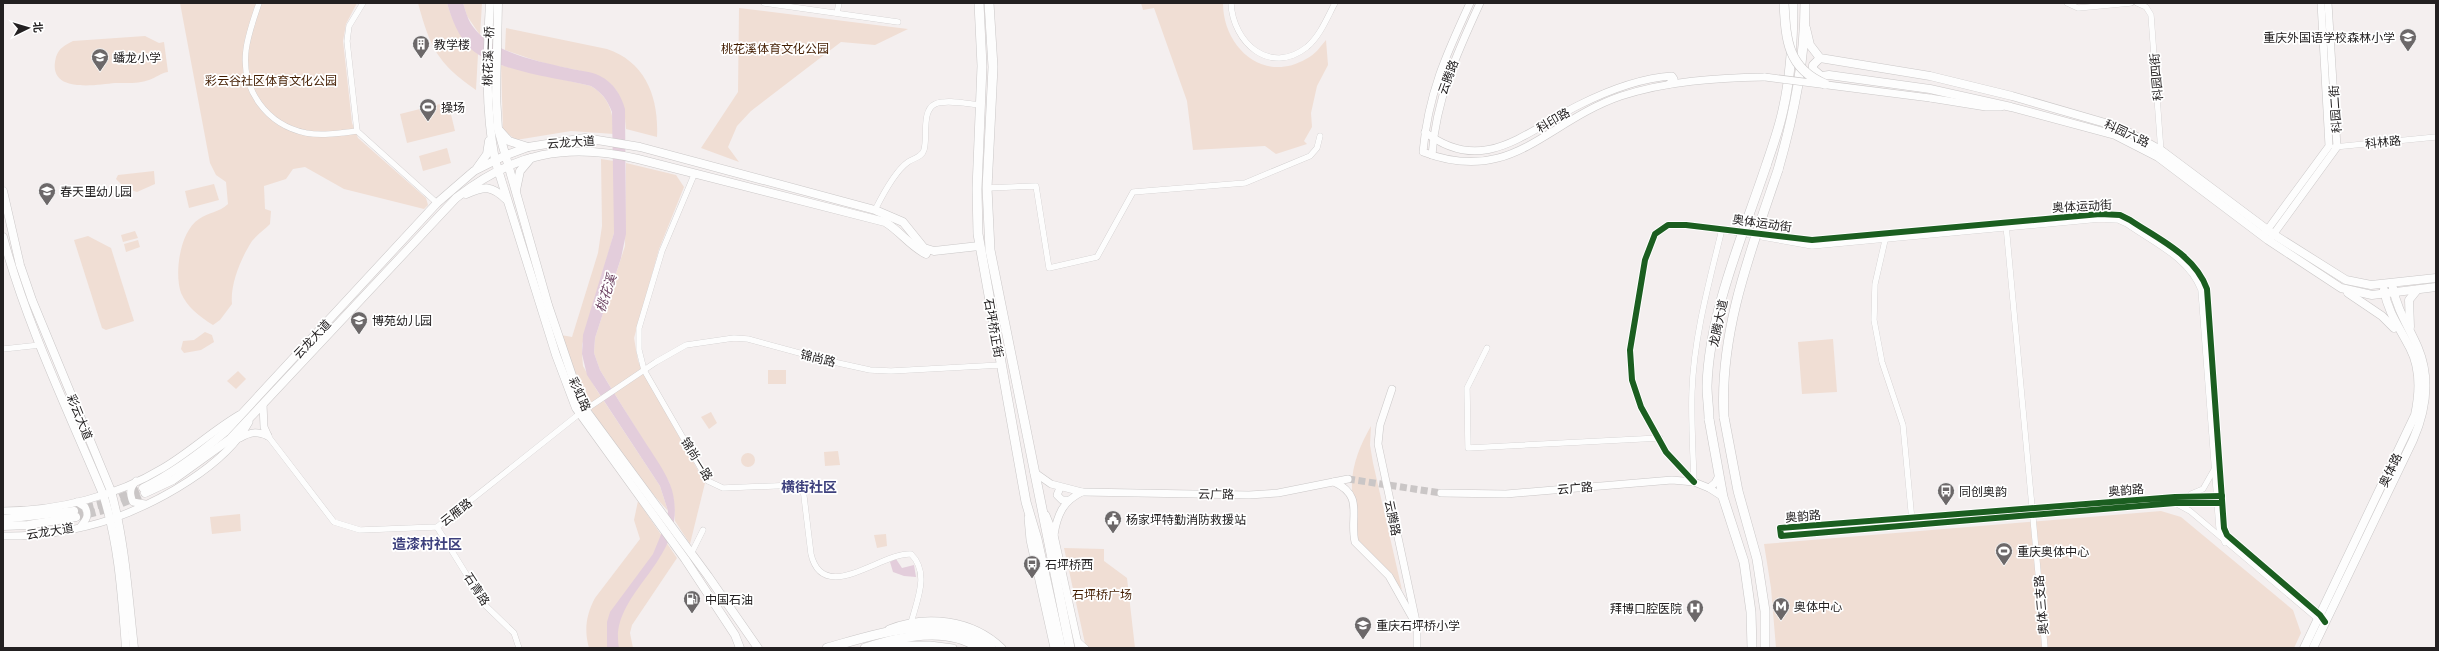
<svg xmlns="http://www.w3.org/2000/svg" width="2439" height="651" font-family="'PT Sans Narrow','Noto Sans SC',sans-serif">
  <style>
    .green { fill: #f0ded4 }
    .water { fill: #e3cddb }
    .lines { fill: none; stroke-linecap: round; stroke-linejoin: round }
    .tertiary-tunnel { stroke: #cac6c6; stroke-width: 7; stroke-dasharray: 7 3.5; stroke-linecap: butt }
    .secondary-tunnel { stroke: #cac6c6; stroke-width: 8; stroke-dasharray: 8 4; stroke-linecap: butt }
    .minor-casing { stroke: #cac7c7; stroke-width: 6 }
    .tertiary-casing { stroke: #cac7c7; stroke-width: 8 }
    .secondary-casing { stroke: #cac7c7; stroke-width: 9 }
    .primary-casing { stroke: #cac7c7; stroke-width: 10 }
    .trunk-casing { stroke: #cac7c7; stroke-width: 10 }
    .minor { stroke: #fdfdfd; stroke-width: 5.5 }
    .tertiary { stroke: #fdfdfd; stroke-width: 7 }
    .secondary { stroke: #fdfdfd; stroke-width: 8 }
    .primary { stroke: #fdfdfd; stroke-width: 9 }
    .trunk { stroke: #fdfdfd; stroke-width: 9 }
    .tertiary-bridge-casing { stroke: #cac7c7; stroke-width: 8; stroke-linecap: butt }
    .trunk-bridge-casing { stroke: #cac7c7; stroke-width: 10; stroke-linecap: butt }
    .tertiary-bridge { stroke: #fdfdfd; stroke-width: 7 }
    .trunk-bridge { stroke: #fdfdfd; stroke-width: 9 }
    .cycleway-casing { stroke: #fff; stroke-width: 8 }
    .cycleway { stroke: #1b5e20; stroke-width: 6 }
    .labels { text-anchor: middle; dominant-baseline: central; stroke-width: 3.5; stroke-linejoin: round; paint-order: stroke }
    .poi-label { font-size: 12px; fill: #232021; stroke: #fff; text-anchor: start }
    .park-label { font-size: 12px; fill: #431d00; stroke: #fff }
    .street-label { font-size: 12px; fill: #232021; stroke: #fff }
    .water-label { font-size: 13px; font-style: italic; fill: #6c4261; stroke: #fff }
    .quarter-label { font-size: 14px; font-weight: bold; fill: #3d407d; stroke: #fff }
  </style>
  <rect width="100%" height="100%" fill="#f4efef"/>
  <!-- green -->
  <g class="green">
    <path d="M180,3h177l-11,21 -3,17 9,82 6,15 68,60 2,7 -4,4 -80,-20 -39,-22 -12,2 -7,10 -22,7 1,23 6,2 -1,13c-5,5 -13,11 -18,17 -11,17 -22,43 -20,63l-12,16 -7,5c-13,-8 -26,-18 -32,-32 -7,-20 -1,-62 18,-74 10,-7 19,-6 29,-15l-2,-22 -10,-7 -6,-12z"/>
    <path d="M418,3h29c6,20 15,38 31,51l-2,36c-39,-27 -46,-43 -58,-87z"/>
    <polygon points="463,3 482,3 480,35 467,16"/>
    <path d="M1141,3h82c0,44 40,81 83,56 9,-4 14,-12 20,-19l2,25 -11,21 -6,27 1,14 -8,14 3,3 -31,10 -11,-8 -72,4 -6,-49 -33,-93 -11,2z"/>
    <polygon points="739,8 908,29 875,45 841,42 751,111 737,126 728,147 739,162 701,148 738,92"/>
    <path d="M506,28l101,21c39,13 52,49 50,88l-31,-8c-2,-56 -29,-54 -74,-64 -16,-4 -32,-10 -47,-15z"/>
    <path d="M145,36l14,7 5,-1 4,30c-8,1 -12,6 -19,8 -10,4 -23,3 -34,3 -20,2 -69,11 -59,-26 3,-9 9,-12 17,-16z"/>
    <path d="M501,65l90,21c19,12 22,26 23,48l-43,-3 -55,9 -13,-10z"/>
    <polygon points="448,102 455,131 407,143 400,114"/>
    <polygon points="447,148 451,163 423,171 419,156"/>
    <path d="M601,159l13,2v72l-32,112v9l1,12 13,23 64,97 8,25c-27,-30 -54,-63 -74,-97 -15,-24 -23,-53 -33,-79l11,2 26,-84 4,-27z"/>
    <polygon points="626,163 676,175 684,187 659,249 634,338 638,361 648,381 705,483 690,544 675,521 674,501 669,482 600,370 594,353 595,338 625,246"/>
    <polygon points="154,171 155,184 137,192 125,188 116,179 118,175"/>
    <polygon points="214,184 219,200 189,208 185,191"/>
    <polygon points="135,231 138,238 123,242 121,235"/>
    <polygon points="88,236 111,248 134,321 106,330 102,328 74,240"/>
    <polygon points="138,240 140,247 126,252 124,244"/>
    <polygon points="205,332 212,335 214,342 201,350 184,353 181,349 183,341 194,340"/>
    <polygon points="1833,339 1837,392 1802,394 1798,342"/>
    <rect x="768" y="370" width="18" height="14"/>
    <polygon points="238,371 246,379 236,389 227,381"/>
    <polygon points="711,412 717,423 709,429 701,417"/>
    <path d="M1371,426l-1,19 3,18 29,127 -13,-17 -30,-31c-3,-11 -1,-21 -2,-32 0,-7 -5,-14 -5,-21 -1,-22 8,-44 19,-63z"/>
    <polygon points="838,451 840,465 825,466 824,452"/>
    <circle cx="748" cy="460" r="7"/>
    <path d="M638,501l39,57 -45,67 -2,8 3,15h-44c-5,-18 -3,-33 6,-50l45,-59 -6,-19z"/>
    <polygon points="2161,511 2181,517 2293,610 2301,633 2294,648 1776,648 1771,588 1764,544"/>
    <polygon points="240,514 241,531 212,534 210,517"/>
    <polygon points="886,534 887,546 877,548 874,535"/>
    <polygon points="1064,548 1104,549 1104,561 1127,578 1135,648 1086,648"/>
  </g>
  <!-- water -->
  <g class="water">
    <path d="M447,3h16c3,9 5,18 11,25 18,24 66,34 94,40 10,3 23,3 32,8 14,7 21,19 25,33l1,125 -5,24 -26,80 -1,15 6,17c15,25 31,50 47,75 9,14 20,29 25,45 19,71 -64,101 -53,158h-12v-26l3,-10 43,-58 14,-34 1,-9 -8,-25 -73,-111 -5,-21 1,-19 31,-102 -2,-121c-5,-13 -10,-19 -21,-26 -33,-8 -95,-15 -120,-37 -13,-13 -19,-29 -24,-46z"/>
    <polygon points="896,559 902,568 914,565 916,577 904,576 893,572 890,562"/>
  </g>
  <g class="lines">
    <!-- tertiary-tunnel -->
    <polyline class="tertiary-tunnel" points="1348,479 1441,493"/>
    <!-- secondary-tunnel -->
    <g class="secondary-tunnel">
      <polyline points="74,511 110,502 143,488"/>
      <polyline points="76,517 111,508 145,493"/>
    </g>
    <!-- minor casing -->
    <g class="minor-casing">
      <g id="minor">
        <path d="M259,3c-5,15 -11,31 -13,47 -5,40 21,75 60,83 17,3 35,0 51,-2"/>
        <polyline points="363,3 349,26 347,41 357,131 437,203"/>
        <polyline points="764,3 898,22"/>
        <path d="M1231,3c2,40 39,73 76,44 13,-11 20,-29 28,-44"/>
        <polyline points="2067,3 2078,8 2131,3"/>
        <polyline points="2137,3 2146,7 2151,15 2161,152"/>
        <polyline points="837,13 839,3"/>
        <polyline points="2334,147 2436,137"/>
        <path d="M694,175l-32,76 -23,77v22l5,20 64,111 15,7 75,-3 5,3 8,66c12,52 71,-2 100,0 19,19 6,46 0,69"/>
        <polyline points="987,188 1036,186 1049,268 1097,257 1133,192 1245,183 1310,156 1317,148 1320,136"/>
        <path d="M875,210c7,-14 20,-39 33,-48 6,-4 14,-5 16,-12 4,-13 -3,-39 11,-46 11,-5 33,0 46,1"/>
        <polyline points="2006,225 2045,648"/>
        <path d="M1728,231l84,15 288,-27 18,1 9,4c27,19 62,34 74,66l18,238 6,15"/>
        <polyline points="1886,236 1875,284 1874,320 1882,362 1903,425 1912,521"/>
        <polyline points="1487,348 1467,388 1468,448 1660,438"/>
        <polyline points="3,349 40,345"/>
        <polyline points="268,436 334,522 360,530 437,527 579,414 656,362 686,345 734,338 748,339 829,361 870,370 891,371 1001,365"/>
        <path d="M1694,482l-28,-30 -25,-45 -9,-27 -2,-30 15,-90 10,-26 13,-9h18l126,15 288,-26 20,1 10,5c28,19 65,35 77,69l17,239 3,7 94,81"/>
        <path d="M1694,482c-1,-30 -3,-61 -2,-91 2,-55 17,-108 30,-162"/>
        <polyline points="2191,494 2203,489 2215,468"/>
        <polyline points="2222,496 2175,497 1780,528 1781,536 2175,503 2222,503"/>
        <polyline points="2177,504 2190,511 2320,621"/>
        <polyline points="437,527 486,606 514,633 519,648"/>
        <polyline points="691,554 703,530"/>
        <polyline points="1077,640 1086,648"/>
      </g>
    </g>
    <!-- tertiary casing -->
    <g class="tertiary-casing">
      <g id="tertiary">
        <path d="M1470,3c-24,52 -42,91 -47,149 89,34 122,-30 198,-56 46,-15 95,-18 144,-19"/>
        <polyline points="1930,98 1986,107 2001,107"/>
        <path d="M1425,132c58,45 101,-1 154,-27 28,-14 61,-27 93,-29l2,3 -5,5"/>
        <path d="M1432,155c4,-56 25,-102 48,-152"/>
        <polyline points="2265,233 2329,146 2321,3"/>
        <polyline points="2270,239 2337,147 2328,3"/>
        <polyline points="1392,389 1380,425 1378,444 1417,626 1417,648"/>
        <polyline points="263,404 264,427 268,436"/>
        <path d="M240,438c11,-6 16,-7 28,-2"/>
        <path d="M1034,472l17,12 31,8c-19,9 -25,23 -28,43"/>
        <polyline points="1719,476 1715,483 1709,488 1723,497"/>
        <path d="M136,481c-6,7 -7,12 -3,21l12,2"/>
        <path d="M1334,482c31,14 15,35 21,60l34,34 23,41"/>
        <polyline points="1060,488 1057,495 1062,500 1067,500"/>
        <polyline points="1082,492 1249,495 1278,493 1348,479"/>
        <polyline points="1441,493 1506,494 1672,480 1694,482 1709,488"/>
        <path d="M77,502l8,5c4,8 2,12 -4,19"/>
        <path d="M3,511c54,0 114,-15 160,-43 27,-16 49,-37 76,-53"/>
        <polyline points="1046,515 1054,535 1079,648"/>
        <polyline points="1028,518 1030,540 1054,648"/>
        <path d="M3,536c35,1 76,-6 109,-17 47,-17 113,-53 137,-97"/>
        <path d="M889,629c37,-15 83,-10 113,19"/>
        <polyline points="881,645 930,645 953,648"/>
      </g>
    </g>
    <!-- secondary casing -->
    <g class="secondary-casing">
      <g id="secondary">
        <path d="M490,3c-3,53 -5,105 5,157l61,195 20,53 109,151 50,76 5,13"/>
        <polyline points="498,3 496,96 498,129 548,305 582,405 708,576 758,648"/>
        <polyline points="1806,28 1810,45 1820,58 1930,76 2012,96 2119,127 2162,151 2273,234 2346,280 2371,285 2436,278"/>
        <polyline points="1820,75 1813,69 1813,65 1820,58"/>
        <polyline points="1809,78 1829,75 1930,89 2011,107 2115,135 2158,157 2268,240 2341,288 2372,295 2436,287"/>
        <polyline points="499,130 509,141 528,147"/>
        <polyline points="477,168 487,154 489,141"/>
        <polyline points="516,190 520,171 531,158"/>
        <path d="M3,191l17,74 12,35 79,191c14,51 17,104 23,157"/>
        <path d="M466,194c19,-8 25,-9 41,6"/>
        <path d="M3,237c24,89 65,173 100,257 16,50 19,102 23,154"/>
        <polyline points="2348,293 2382,316 2394,328"/>
        <polyline points="2410,327 2409,300 2417,290"/>
        <path d="M143,488c31,-15 56,-34 82,-56l212,-229 37,-32 30,-15 24,-9 57,-9 55,9 235,63 28,12 21,26 10,3 45,-5"/>
        <path d="M145,493l28,-13 57,-41 226,-241c57,-45 111,-56 182,-39l247,63c15,9 25,24 41,32"/>
        <polyline points="3,519 74,511"/>
        <polyline points="3,526 28,525 76,517"/>
        <path d="M2304,648l111,-233c5,-23 6,-46 -5,-67 -10,-20 -22,-35 -26,-58"/>
        <path d="M2313,648l100,-208c13,-30 18,-61 5,-92 -9,-21 -21,-38 -25,-60"/>
      </g>
    </g>
    <!-- primary casing -->
    <g class="primary-casing">
      <g id="primary">
        <polyline points="979,3 982,66 977,189 978,234 1026,502 1037,539 1061,648"/>
        <polyline points="989,3 993,67 987,188 990,250 1070,648"/>
        <path d="M827,648c51,-14 117,-38 164,0"/>
        <path d="M865,648c35,-11 81,-23 114,0"/>
      </g>
    </g>
    <!-- trunk casing -->
    <g class="trunk-casing">
      <g id="trunk">
        <path d="M1766,166c6,-18 13,-37 17,-56 8,-35 10,-71 10,-107"/>
        <path d="M1778,170c16,-56 27,-109 27,-167"/>
        <polyline points="1724,417 1738,491 1757,559 1765,611 1765,648"/>
        <polyline points="1709,419 1723,497 1744,562 1751,612 1752,648"/>
      </g>
    </g>
    <!-- minor -->
    <use href="#minor" class="minor"/>
    <!-- tertiary -->
    <use href="#tertiary" class="tertiary"/>
    <!-- secondary -->
    <use href="#secondary" class="secondary"/>
    <!-- primary -->
    <use href="#primary" class="primary"/>
    <!-- trunk -->
    <use href="#trunk" class="trunk"/>
    <!-- tertiary-bridge casing -->
    <g class="tertiary-bridge-casing">
      <polyline id="tertiary-bridge" points="1765,77 1930,98"/>
    </g>
    <!-- trunk-bridge casing -->
    <g class="trunk-bridge-casing">
      <g id="trunk-bridge">
        <path d="M1784,3c2,36 3,65 41,81"/>
        <path d="M1724,417c-5,-85 27,-167 54,-247"/>
        <path d="M1709,419c0,-11 -2,-22 -2,-33 2,-73 36,-151 59,-220"/>
      </g>
    </g>
    <!-- tertiary-bridge -->
    <use href="#tertiary-bridge" class="tertiary-bridge"/>
    <!-- trunk-bridge -->
    <use href="#trunk-bridge" class="trunk-bridge"/>
    <!-- cycleway casing -->
    <g class="cycleway-casing">
      <g id="cycleway">
        <path d="M1694,482l-28,-30 -25,-45 -9,-27 -2,-30 15,-90 10,-26 13,-9h18l126,15 288,-26 20,1 10,5c28,19 65,35 77,69l17,239 3,7 93,80 5,7"/>
        <polyline points="2222,496 2175,497 1780,528 1781,536 2175,503 2222,503"/>
      </g>
    </g>
    <!-- cycleway -->
    <use href="#cycleway" class="cycleway"/>
  </g>
  <!-- icons -->
  <defs>
    <g id="school-pin" transform="scale(0.9)"><path d="M0 17L-7.5 6A9.5 9.5 0 1 1 7.5 6Z" fill="#6c6869" stroke="#fff"/><path d="M0-5L7-2L0 1L-7-2ZM-4 1L0 2.5L4 1V4Q0 6-4 4Z" fill="#fff"/></g>
    <g id="building-pin" transform="scale(0.9)"><path d="M0 17L-7.5 6A9.5 9.5 0 1 1 7.5 6Z" fill="#6c6869" stroke="#fff"/><path d="M-4-6H4V6H1V3H-1V6H-4ZM-2.5-4.3h1.7v1.8h-1.7ZM.8-4.3h1.7v1.8H.8ZM-2.5-1h1.7V.8h-1.7ZM.8-1h1.7V.8H.8Z" fill="#fff"/></g>
    <g id="stadium-pin" transform="scale(0.9)"><path d="M0 17L-7.5 6A9.5 9.5 0 1 1 7.5 6Z" fill="#6c6869" stroke="#fff"/><path d="M0-5a6.5 5 0 1 0 0 10a6.5 5 0 1 0 0-10ZM-3.5-1.8h7v3.6h-7Z" fill="#fff"/></g>
    <g id="bus-pin" transform="scale(0.9)"><path d="M0 17L-7.5 6A9.5 9.5 0 1 1 7.5 6Z" fill="#6c6869" stroke="#fff"/><path d="M-5-6H5V4H4V6H2V4H-2V6H-4V4H-5ZM-3.5-4V0h7V-4ZM-3.5 1.2v1.5H-2V1.2ZM2 1.2v1.5H3.5V1.2Z" fill="#fff"/></g>
    <g id="civic-pin" transform="scale(0.9)"><path d="M0 17L-7.5 6A9.5 9.5 0 1 1 7.5 6Z" fill="#6c6869" stroke="#fff"/><path d="M-.6-6.5H3V-4.5H.6V-3L4-1V1h2V6H-6V1h2V-1L-.6-3ZM-1.2 2.5V6h2.4V2.5Z" fill="#fff"/></g>
    <g id="fuel-pin" transform="scale(0.9)"><path d="M0 17L-7.5 6A9.5 9.5 0 1 1 7.5 6Z" fill="#6c6869" stroke="#fff"/><path d="M-5.5-6h7V0h2V4h1.3V-2.5L3-4.5l.8-.8L6-3V5H2.5V1h-1V6h-7ZM-4.2-4.7v3.2H.2V-4.7Z" fill="#fff"/></g>
    <g id="metro-pin" transform="scale(0.9)"><path d="M0 17L-7.5 6A9.5 9.5 0 1 1 7.5 6Z" fill="#6c6869" stroke="#fff"/><path d="M-5.5 5V-5H-3L0 0L3-5H5.5V5H3V-.5L0 4L-3-.5V5Z" fill="#fff"/></g>
    <g id="hospital-pin" transform="scale(0.9)"><path d="M0 17L-7.5 6A9.5 9.5 0 1 1 7.5 6Z" fill="#6c6869" stroke="#fff"/><path d="M-5-5h3v3.5h4V-5h3V5h-3V1.5h-4V5h-3Z" fill="#fff"/></g>
  </defs>
  <g fill-rule="evenodd">
    <use href="#school-pin" x="2408" y="37"/>
    <use href="#building-pin" x="421" y="44"/>
    <use href="#school-pin" x="100" y="57"/>
    <use href="#stadium-pin" x="428" y="107"/>
    <use href="#school-pin" x="47" y="191"/>
    <use href="#school-pin" x="359" y="320"/>
    <use href="#bus-pin" x="1946" y="491"/>
    <use href="#civic-pin" x="1113" y="519"/>
    <use href="#stadium-pin" x="2004" y="551"/>
    <use href="#bus-pin" x="1032" y="564"/>
    <use href="#fuel-pin" x="692" y="599"/>
    <use href="#metro-pin" x="1781" y="606"/>
    <use href="#hospital-pin" x="1695" y="608"/>
    <use href="#school-pin" x="1363" y="625"/>
  </g>
  <g class="labels">
    <!-- poi labels -->
    <g class="poi-label">
      <text x="2395" y="37" text-anchor="end">重庆外国语学校森林小学</text>
      <text x="434" y="44">教学楼</text>
      <text x="113" y="57">蟠龙小学</text>
      <text x="441" y="107">操场</text>
      <text x="60" y="191">春天里幼儿园</text>
      <text x="372" y="320">博苑幼儿园</text>
      <text x="1959" y="491">同创奥韵</text>
      <text x="1126" y="519">杨家坪特勤消防救援站</text>
      <text x="2017" y="551">重庆奥体中心</text>
      <text x="1045" y="564">石坪桥西</text>
      <text x="705" y="599">中国石油</text>
      <text x="1794" y="606">奥体中心</text>
      <text x="1682" y="608" text-anchor="end">拜博口腔医院</text>
      <text x="1376" y="625">重庆石坪桥小学</text>
    </g>
    <!-- park labels -->
    <g class="park-label">
      <text x="775" y="48">桃花溪体育文化公园</text>
      <text x="271" y="80">彩云谷社区体育文化公园</text>
      <text x="1102" y="594">石坪桥广场</text>
    </g>
    <!-- street labels -->
    <g class="street-label">
      <text transform="translate(488 56) rotate(-88)">桃花溪一桥</text>
      <text transform="translate(1448 77) rotate(-70)">云腾路</text>
      <text transform="translate(2156 77) rotate(-95)">科园四街</text>
      <text transform="translate(2335 109) rotate(-94)">科园二街</text>
      <text transform="translate(1553 120) rotate(-30)">科印路</text>
      <text transform="translate(2127 133) rotate(25)">科园六路</text>
      <text transform="translate(571 142) rotate(-4)">云龙大道</text>
      <text transform="translate(2383 142) rotate(-6)">科林路</text>
      <text transform="translate(2082 206) rotate(-3)">奥体运动街</text>
      <text transform="translate(1762 223) rotate(8)">奥体运动街</text>
      <text transform="translate(1718 323) rotate(-78)">龙腾大道</text>
      <text transform="translate(994 328) rotate(80)">石坪桥正街</text>
      <text transform="translate(312 339) rotate(-47)">云龙大道</text>
      <text transform="translate(818 358) rotate(14)">锦尚路</text>
      <text transform="translate(580 394) rotate(66)">彩虹路</text>
      <text transform="translate(80 417) rotate(68)">彩云大道</text>
      <text transform="translate(697 459) rotate(58)">锦尚一路</text>
      <text transform="translate(2390 470) rotate(-64)">奥体路</text>
      <text transform="translate(1575 488) rotate(-5)">云广路</text>
      <text transform="translate(2126 490) rotate(-5)">奥韵路</text>
      <text transform="translate(1216 494) rotate(1)">云广路</text>
      <text transform="translate(456 512) rotate(-38)">云雁路</text>
      <text transform="translate(1803 516) rotate(-5)">奥韵路</text>
      <text transform="translate(1393 518) rotate(78)">云腾路</text>
      <text transform="translate(50 531) rotate(-9)">云龙大道</text>
      <text transform="translate(477 589) rotate(57)">石青路</text>
      <text transform="translate(2041 605) rotate(-95)">奥体三支路</text>
    </g>
    <!-- water labels -->
    <g class="water-label">
      <text transform="translate(606 293) rotate(-71)">桃花溪</text>
    </g>
    <!-- quarter labels -->
    <g class="quarter-label">
      <text x="809" y="487">横街社区</text>
      <text x="427" y="544">造漆村社区</text>
    </g>
  </g>
  <!-- border -->
  <rect width="2439" height="651" fill="none" stroke="#232021" stroke-width="8"/>
  <!-- north arrow -->
  <g transform="translate(28 28) rotate(85)" stroke="#ffffff" stroke-width="3" paint-order="stroke">
  <path d="M0-3L7 15L0 10L-7 15Z" fill="#232021"/>
  <text y="-6" font-size="11" font-weight="bold" text-anchor="middle" fill="#232021">北</text>
  </g>
</svg>
